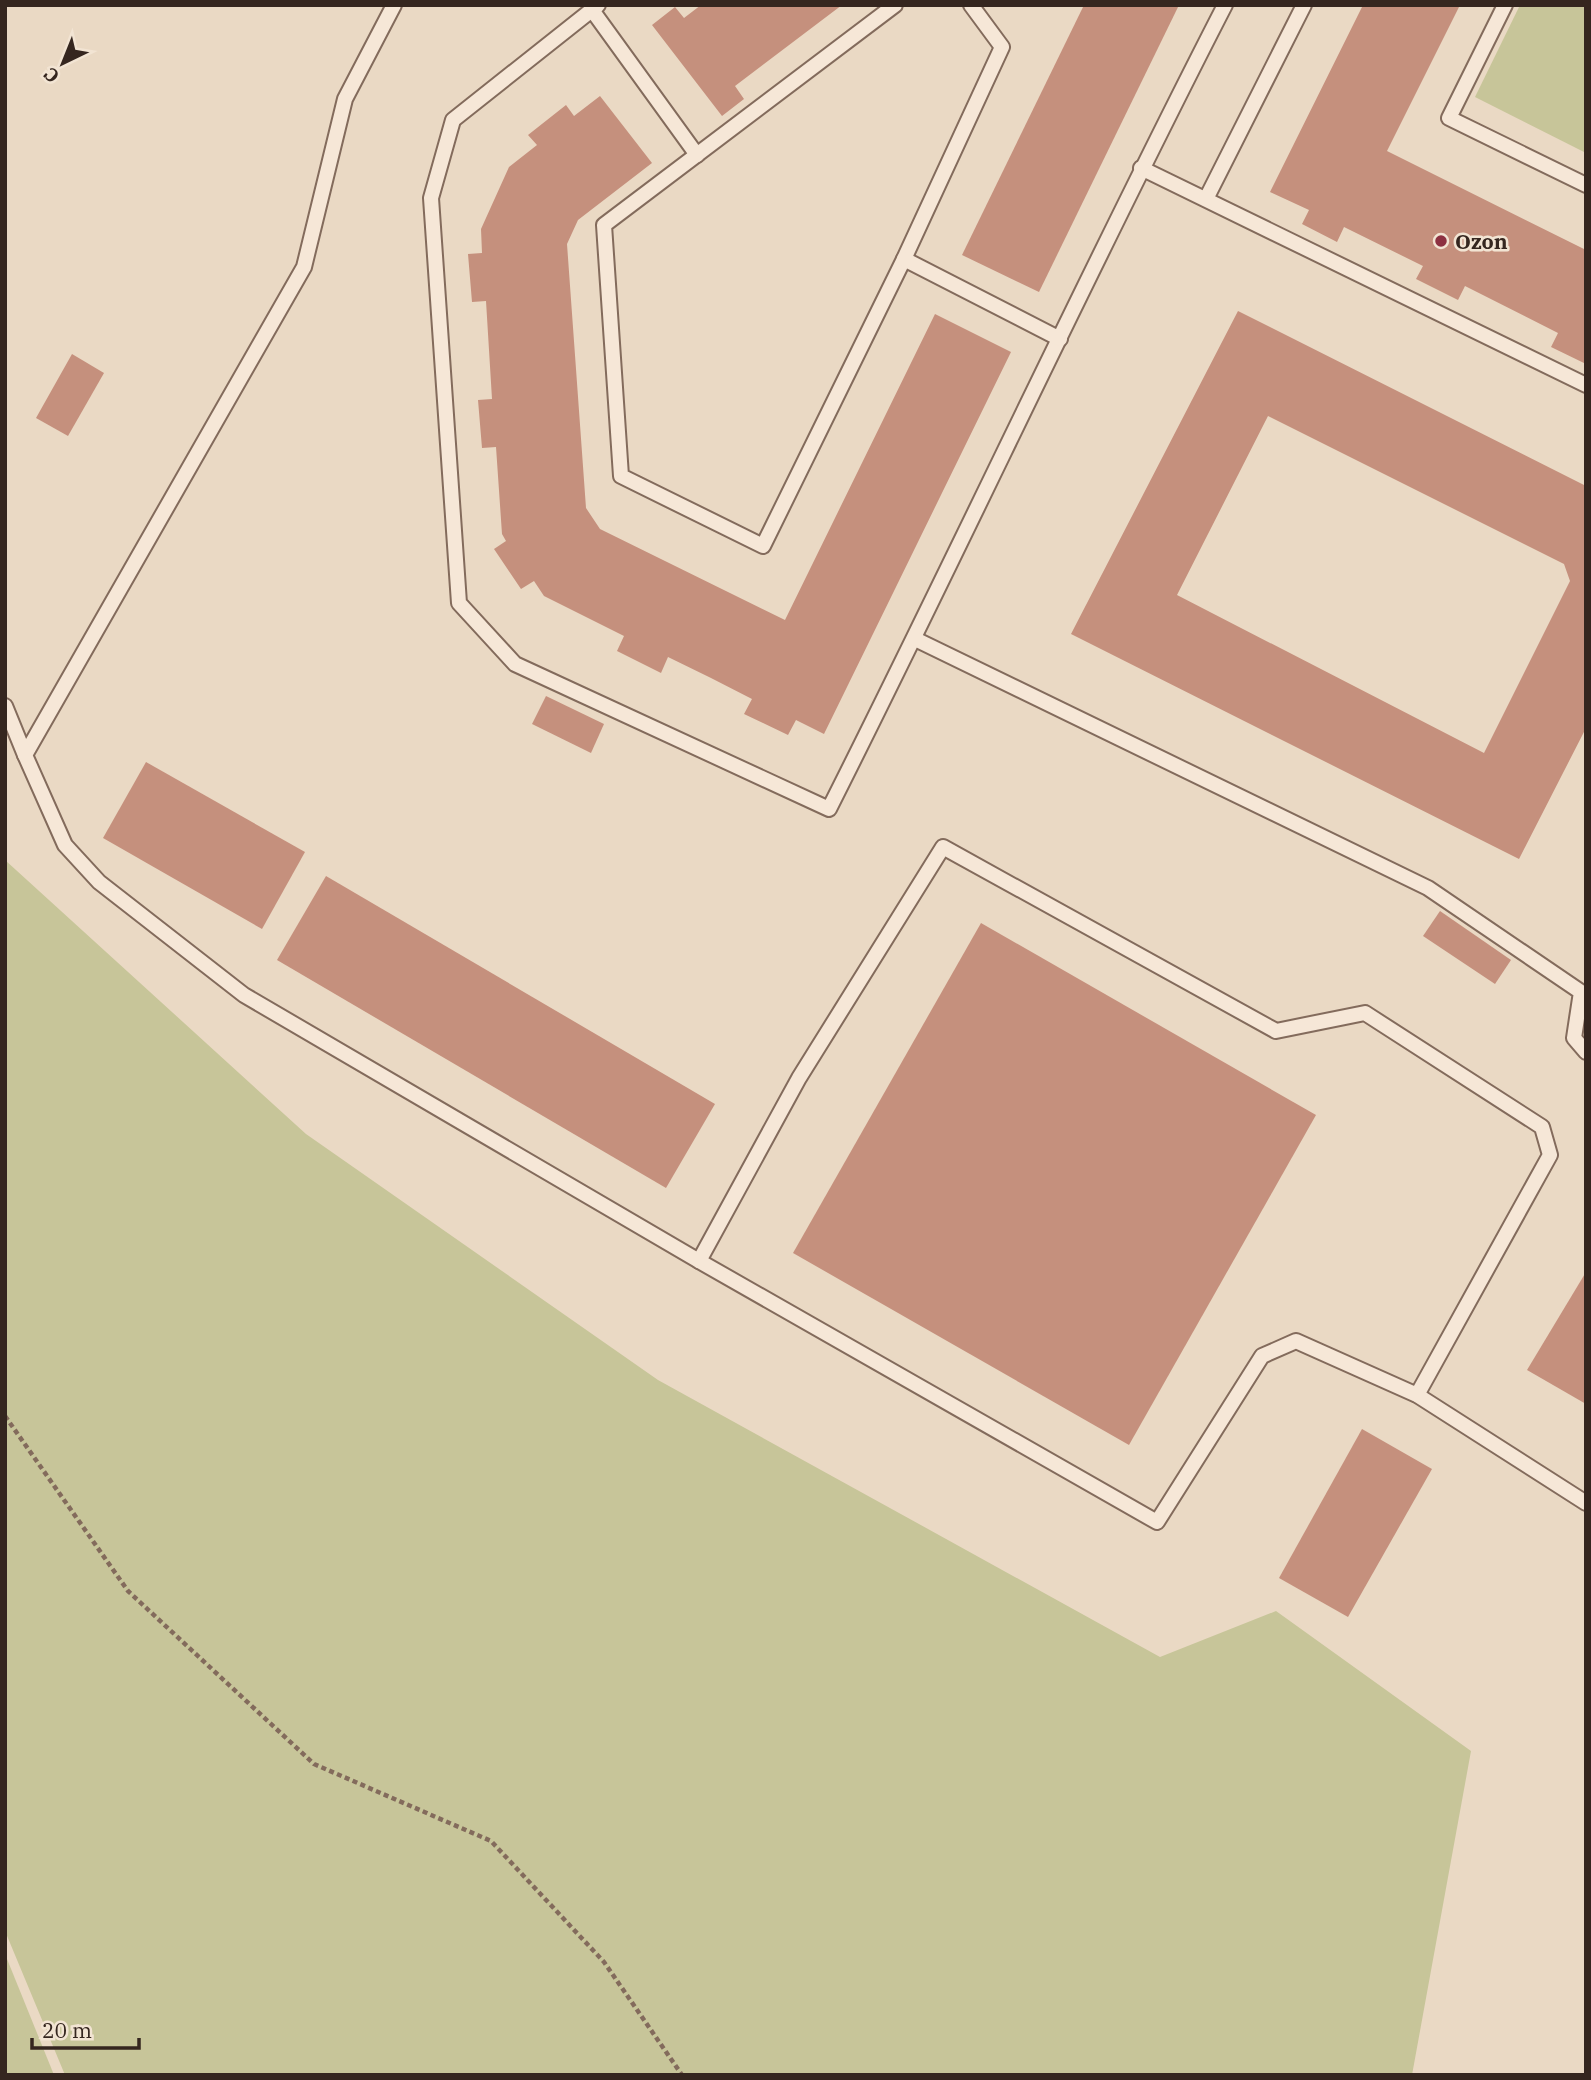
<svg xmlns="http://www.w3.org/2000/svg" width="1591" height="2080" font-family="'IBM Plex Serif',serif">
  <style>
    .green { fill: #c7c599 }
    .building { fill: #c5907d; fill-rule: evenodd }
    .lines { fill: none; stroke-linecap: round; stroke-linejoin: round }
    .lane-casing { stroke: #836b5c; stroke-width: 18 }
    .path { stroke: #836b5c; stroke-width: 4.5; stroke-dasharray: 5 3.5; stroke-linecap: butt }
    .lane { stroke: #f6e7d7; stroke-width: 14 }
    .poi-dot { fill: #8d3141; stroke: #f2e4d3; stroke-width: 2.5 }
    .labels { text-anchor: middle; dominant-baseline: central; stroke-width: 5; stroke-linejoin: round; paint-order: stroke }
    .poi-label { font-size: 21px; font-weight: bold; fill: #35261f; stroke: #f2e4d3; text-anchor: start }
  </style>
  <rect width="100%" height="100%" fill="#ead9c4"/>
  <!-- green -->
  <g class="green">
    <polygon points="1520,5 1586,5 1586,153 1475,97"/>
    <polygon points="5,860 306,1134 658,1380 1160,1657 1276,1611 1471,1751 1412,2075 65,2075 5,1931"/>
    <polygon points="5,1954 54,2075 5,2075"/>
  </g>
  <!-- building -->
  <g class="building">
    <polygon points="701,5 842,5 735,86 744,99 722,116 652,25 675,7 684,18"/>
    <polygon points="1084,5 1179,5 1039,292 962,255"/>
    <polygon points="1363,5 1460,5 1387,151 1586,250 1586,364 1551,347 1558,333 1465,286 1458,300 1416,279 1423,266 1344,227 1337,242 1302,224 1309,210 1270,192"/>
    <polygon points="600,96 652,163 578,220 567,244 586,508 600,529 785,620 935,314 1011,352 824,734 796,720 788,735 744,714 752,699 711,678 668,657 661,673 617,651 624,636 544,596 534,581 521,589 494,549 506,541 502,534 496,447 482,448 478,400 492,399 486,301 472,302 468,254 482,253 481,229 509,167 537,145 528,135 566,105 574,116"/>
    <path d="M1238,311l348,175v242l-67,131 -448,-225zM1268,416l296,148 6,17 -86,172 -307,-158z"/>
    <polygon points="72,354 104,373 68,436 36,418"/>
    <polygon points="546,696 604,724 591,753 532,724"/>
    <polygon points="146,762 305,852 262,929 103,838"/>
    <polygon points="326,876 715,1104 666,1188 277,960"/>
    <polygon points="1440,911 1511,960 1495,984 1423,936"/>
    <polygon points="981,923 1316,1115 1129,1445 793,1253"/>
    <polygon points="1586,1272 1586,1404 1527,1370"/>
    <polygon points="1362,1429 1432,1469 1348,1617 1279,1578"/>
  </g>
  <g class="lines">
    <!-- lane casing -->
    <g class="lane-casing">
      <g id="lane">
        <polyline points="394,5 345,99 304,267 25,755 65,845 99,882 244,995 699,1261 1157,1522 1262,1356 1296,1341 1417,1395 1586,1503"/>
        <path d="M598,5l-145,115 -22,78 28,405 56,61 314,145c134,-266 259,-538 396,-804"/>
        <polyline points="895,5 604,225 621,476 763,546 904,259 1002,47 971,5"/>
        <polyline points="1505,5 1449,118 1586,185"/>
        <polyline points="592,10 697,155"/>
        <polyline points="1141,168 1586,385"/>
        <polyline points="1206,199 1304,5"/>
        <polyline points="904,259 1060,339"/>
        <polyline points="915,639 1428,888 1581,992 1574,1038 1586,1052"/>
        <polyline points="5,706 25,755"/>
        <polyline points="699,1261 799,1078 943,847 1276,1031 1365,1013 1542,1127 1550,1155 1417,1395"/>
      </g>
    </g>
    <!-- path -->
    <polyline class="path" points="5,1416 128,1591 314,1764 491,1841 604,1962 682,2075"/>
    <!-- lane -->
    <use href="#lane" class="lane"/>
  </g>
  <!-- markers -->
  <circle class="poi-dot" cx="1441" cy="241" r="7"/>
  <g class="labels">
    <!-- poi labels -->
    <g class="poi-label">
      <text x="1455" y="241">Ozon</text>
    </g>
  </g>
  <!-- border -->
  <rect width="1591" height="2080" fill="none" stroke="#35261f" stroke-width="14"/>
  <!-- north arrow -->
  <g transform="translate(63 63) rotate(223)" stroke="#f2e4d3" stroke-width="5" paint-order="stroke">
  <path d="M0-5L12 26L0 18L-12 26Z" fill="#35261f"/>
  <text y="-10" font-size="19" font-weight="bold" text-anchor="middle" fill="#35261f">С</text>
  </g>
  <!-- scale -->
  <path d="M32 2038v10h107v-10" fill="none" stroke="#35261f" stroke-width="3.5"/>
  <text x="42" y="2038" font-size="21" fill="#35261f" stroke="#f2e4d3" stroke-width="5" paint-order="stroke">20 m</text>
</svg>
